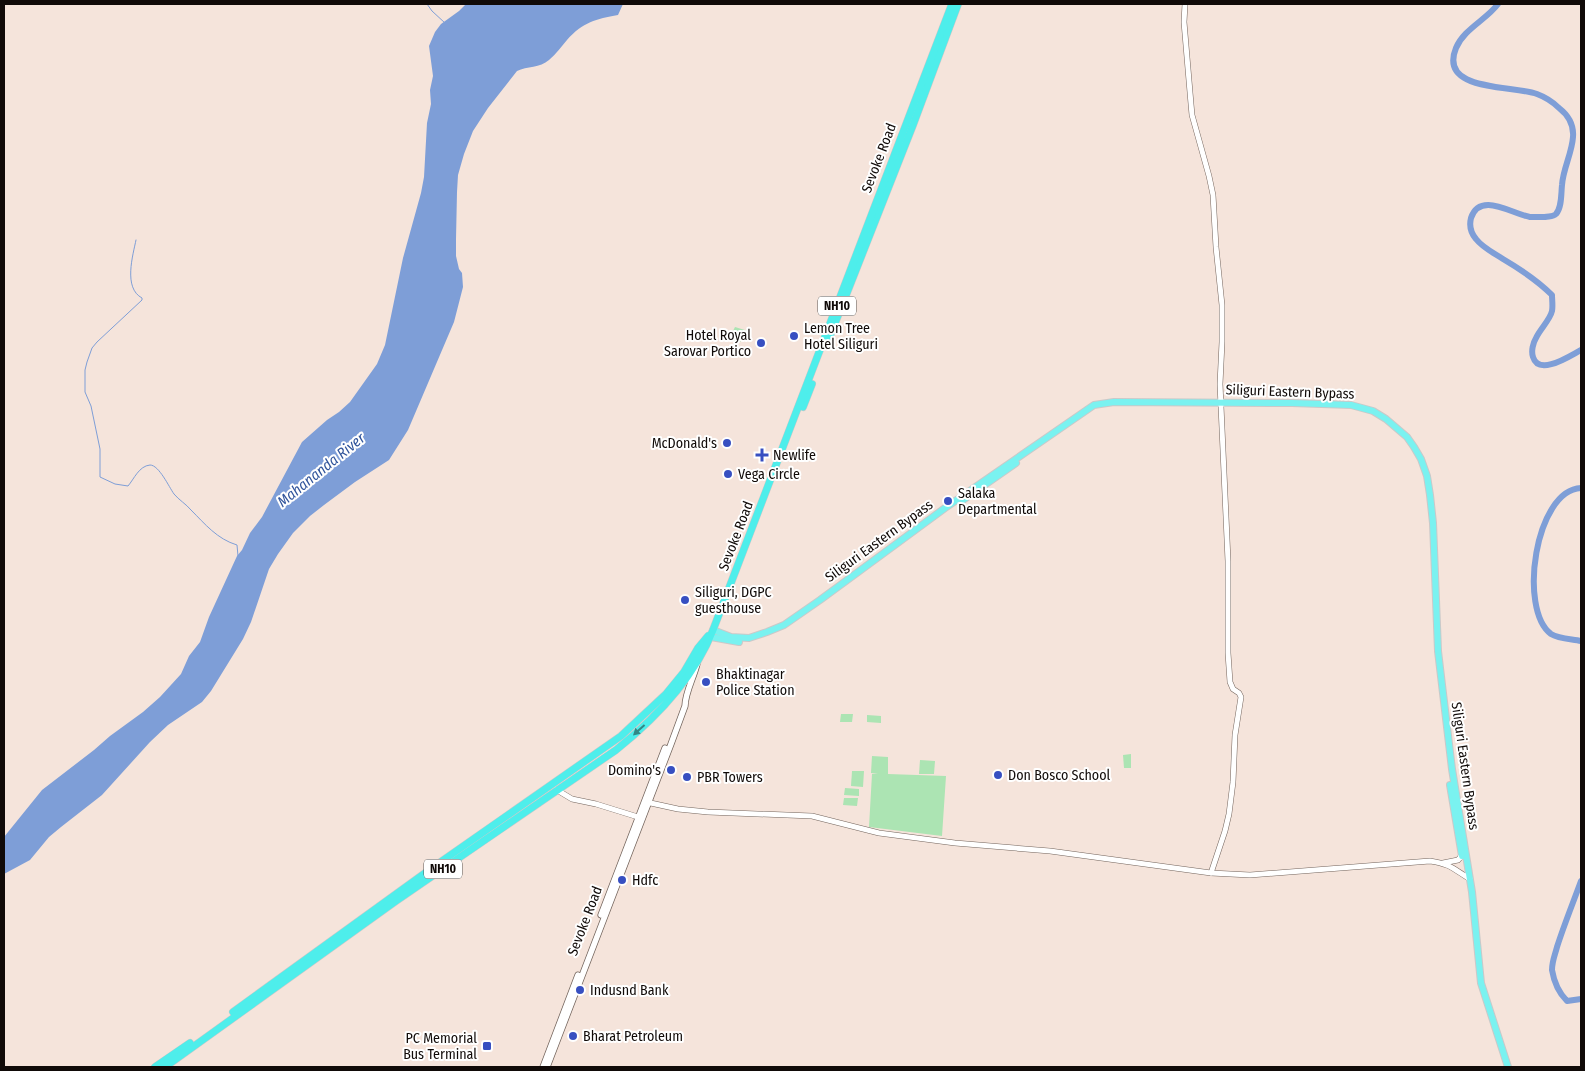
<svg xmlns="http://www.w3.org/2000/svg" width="1585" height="1071" font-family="'Fira Sans Condensed',sans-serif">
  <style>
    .green { fill: #ace4b3 }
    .water { fill: #7e9ed7 }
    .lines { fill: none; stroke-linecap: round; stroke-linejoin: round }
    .stream { stroke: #7e9ed7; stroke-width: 1 }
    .river { stroke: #7e9ed7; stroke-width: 6 }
    .tertiary-casing { stroke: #73645c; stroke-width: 6 }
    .secondary-casing { stroke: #73645c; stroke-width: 7 }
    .primary-casing { stroke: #cac9c9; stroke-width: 8 }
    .trunk-casing { stroke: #cac9c9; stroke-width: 8 }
    .tertiary { stroke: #fff; stroke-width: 5 }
    .secondary { stroke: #fff; stroke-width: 5.5 }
    .primary { stroke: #7af2f0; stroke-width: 6 }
    .trunk { stroke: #4eeeeb; stroke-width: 7 }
    .oneway { fill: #328785 }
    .poi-dot { fill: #374fc1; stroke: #fff; stroke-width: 2 }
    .labels { text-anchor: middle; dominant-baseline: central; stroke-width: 4; stroke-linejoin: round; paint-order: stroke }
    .shield { fill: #fff; stroke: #585452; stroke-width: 1 }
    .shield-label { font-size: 12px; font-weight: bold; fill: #100a08 }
    .street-label { font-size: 14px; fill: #100a08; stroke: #fff }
    .poi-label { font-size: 14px; fill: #100a08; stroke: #fff; text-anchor: start }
    .water-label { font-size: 15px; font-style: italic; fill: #30549b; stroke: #fff }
  </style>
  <rect width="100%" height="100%" fill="#f5e4db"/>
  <!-- green -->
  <g class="green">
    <polygon points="735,327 748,331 747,337 744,336 743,341 741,341 740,342 731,340 732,336 731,335"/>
    <polygon points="841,714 853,714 852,722 840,722"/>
    <polygon points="867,715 881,716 881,723 867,722"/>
    <polygon points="1131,754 1131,768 1124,768 1123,755"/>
    <polygon points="872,756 888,757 888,774 946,776 942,836 869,827 872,774 878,774 871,773"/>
    <polygon points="920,760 935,761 934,774 919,774"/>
    <polygon points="852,771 864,771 863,787 851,786"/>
    <polygon points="845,788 859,789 859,796 844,795"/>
    <polygon points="844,798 858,798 857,806 843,805"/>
  </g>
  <!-- water -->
  <path class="water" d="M466,4h157l-5,11c-22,4 -35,7 -51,25 -5,6 -11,14 -18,20 -9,8 -22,6 -32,11l-29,37 -15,23 -9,23 -6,21 -1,17 -1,47v17l3,13 3,4 1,14 -9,35 -46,108 -19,30 -34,22 -31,23 -14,11 -17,17 -15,21 -9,15 -18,53 -8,17 -32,52 -9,11 -34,23 -18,17 -48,53 -41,32 -12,10 -19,23 -26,14v-37l38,-47 52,-40 16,-14 33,-24 17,-15 21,-23 8,-18 11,-14 9,-25 28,-61 5,-6 8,-17 12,-16 40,-75 25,-22 12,-8 11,-10 27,-38 8,-19 18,-87 18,-65 3,-16 3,-54 4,-19 -1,-14 3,-14 -4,-30 6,-14 6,-8 18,-13z"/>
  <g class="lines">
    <!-- stream -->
    <g class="stream">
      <polyline points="427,4 432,11 445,23"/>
      <path d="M136,240c-3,15 -13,48 6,58v2l-45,42 -5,6 -5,14 -2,8v22l6,14 9,43v28l15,7 13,2c6,-7 11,-20 22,-21 9,0 19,22 24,29 5,6 12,10 17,16 14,14 26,29 46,35l1,11"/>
    </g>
    <!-- river -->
    <g class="river">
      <path d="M1498,4c-12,16 -34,25 -42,44 -18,44 57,37 81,46 8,3 16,8 22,14 9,7 15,17 14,29 -1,16 -10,32 -11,48 -1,9 0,22 -6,29 -3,3 -7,2 -11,3 -4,0 -10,0 -15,0 -18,-3 -50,-26 -59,1 -2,8 -1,14 5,21 7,9 18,14 27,20 17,10 35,22 49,36 0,5 1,11 0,16 -2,9 -12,18 -16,27 -3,5 -5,13 -3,19 6,20 38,-2 48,-7"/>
      <path d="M1581,488c-46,2 -63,122 -30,146 8,5 21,5 30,7"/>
      <path d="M1581,881c-8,22 -17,44 -24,66 -2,8 -5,14 -5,23 2,12 6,22 15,31l14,-2"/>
    </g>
    <!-- tertiary casing -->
    <g class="tertiary-casing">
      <g id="tertiary">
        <polyline points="1185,4 1184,22 1191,104 1192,115 1209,176 1213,195 1216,247 1222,305 1222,342 1220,384 1228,561 1228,653 1230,682 1233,689 1239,693 1241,697 1235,735 1233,782 1229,814 1225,831 1211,873"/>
        <polyline points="557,790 572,799 596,804 638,817"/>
        <path d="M646,802l32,7 30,3 104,4 67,17 76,10 95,8 161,22 39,2 180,-14c21,3 23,8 40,18"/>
        <polyline points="1443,863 1458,860 1464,853"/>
      </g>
    </g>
    <!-- secondary casing -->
    <g class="secondary-casing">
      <g id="secondary">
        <polyline points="601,915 665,748"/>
        <polyline points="543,1067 578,975"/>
        <path d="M547,1067l124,-323 14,-38c0,-13 9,-29 12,-42"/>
      </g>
    </g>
    <!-- primary casing -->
    <g class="primary-casing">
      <g id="primary">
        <polyline points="963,500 1016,463"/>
        <polyline points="713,630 731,637 749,638 767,632 784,625 820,600 945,508 1094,405 1114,402 1292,403 1351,405 1373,411 1386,419 1407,437 1414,447 1421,459 1427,476 1430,495 1433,523 1438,651 1452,769 1472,892 1481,983 1508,1067"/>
        <polyline points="711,637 739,642"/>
        <polyline points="1450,785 1462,856"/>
      </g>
    </g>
    <!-- trunk casing -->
    <g class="trunk-casing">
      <g id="trunk">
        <polyline points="826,346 913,125 958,4"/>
        <polyline points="803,407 812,384"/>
        <polyline points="233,1012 432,868 621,736 666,694 684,672 698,648 708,636"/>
        <polyline points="155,1067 190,1043"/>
        <path d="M165,1067l231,-166 220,-151c40,-32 78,-71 97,-120l239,-626"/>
      </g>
    </g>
    <!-- tertiary -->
    <use href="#tertiary" class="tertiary"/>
    <!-- secondary -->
    <use href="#secondary" class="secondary"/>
    <!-- primary -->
    <use href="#primary" class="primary"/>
    <!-- trunk -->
    <use href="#trunk" class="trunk"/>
  </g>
  <!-- one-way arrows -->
  <defs><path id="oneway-solid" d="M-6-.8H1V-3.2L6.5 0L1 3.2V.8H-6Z" transform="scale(1.25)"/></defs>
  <use class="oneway" href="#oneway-solid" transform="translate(639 730) rotate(138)"/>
  <!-- markers -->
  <g class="poi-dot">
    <circle cx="794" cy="336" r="5"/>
    <circle cx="761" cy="343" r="5"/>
    <circle cx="727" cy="443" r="5"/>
    <path d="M759.5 447.5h5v5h5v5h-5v5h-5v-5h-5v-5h5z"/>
    <circle cx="728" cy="474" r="5"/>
    <circle cx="948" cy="501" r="5"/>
    <circle cx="685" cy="600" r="5"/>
    <circle cx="706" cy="682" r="5"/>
    <circle cx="671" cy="770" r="5"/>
    <circle cx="998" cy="775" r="5"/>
    <circle cx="687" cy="777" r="5"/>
    <circle cx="622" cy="880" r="5"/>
    <circle cx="580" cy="990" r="5"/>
    <circle cx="573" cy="1036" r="5"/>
    <rect x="482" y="1041" width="10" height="10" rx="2.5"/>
  </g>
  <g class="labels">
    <!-- shield labels -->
    <g class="shield">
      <rect x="818" y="296.5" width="38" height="19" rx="4"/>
      <rect x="424" y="859.5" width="38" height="19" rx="4"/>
    </g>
    <g class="shield-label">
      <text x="837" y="306">NH10</text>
      <text x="443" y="869">NH10</text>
    </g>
    <!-- street labels -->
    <g class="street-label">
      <text transform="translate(879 158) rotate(-69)">Sevoke Road</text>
      <text transform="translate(1290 392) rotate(2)">Siliguri Eastern Bypass</text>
      <text transform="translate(736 536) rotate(-69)">Sevoke Road</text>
      <text transform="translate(879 541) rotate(-36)">Siliguri Eastern Bypass</text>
      <text transform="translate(1465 766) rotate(82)">Siliguri Eastern Bypass</text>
      <text transform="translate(585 921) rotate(-69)">Sevoke Road</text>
    </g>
    <!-- poi labels -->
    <g class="poi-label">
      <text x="804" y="328">Lemon Tree<tspan x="804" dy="16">Hotel Siliguri</tspan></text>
      <text x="751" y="335" text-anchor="end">Hotel Royal<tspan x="751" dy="16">Sarovar Portico</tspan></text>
      <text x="717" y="443" text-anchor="end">McDonald's</text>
      <text x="773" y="455">Newlife</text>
      <text x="738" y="474">Vega Circle</text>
      <text x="958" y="493">Salaka<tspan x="958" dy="16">Departmental</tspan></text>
      <text x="695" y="592">Siliguri, DGPC<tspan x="695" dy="16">guesthouse</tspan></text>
      <text x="716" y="674">Bhaktinagar<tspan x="716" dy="16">Police Station</tspan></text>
      <text x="661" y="770" text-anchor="end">Domino's</text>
      <text x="1008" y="775">Don Bosco School</text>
      <text x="697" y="777">PBR Towers</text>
      <text x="632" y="880">Hdfc</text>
      <text x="590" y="990">Indusnd Bank</text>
      <text x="583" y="1036">Bharat Petroleum</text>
      <text x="477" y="1038" text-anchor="end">PC Memorial<tspan x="477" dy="16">Bus Terminal</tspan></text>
    </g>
    <!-- water labels -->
    <g class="water-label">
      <text transform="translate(321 470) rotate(-39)">Mahananda River</text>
    </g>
  </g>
  <!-- border -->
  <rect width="1585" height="1071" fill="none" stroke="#100a08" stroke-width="10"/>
</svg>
